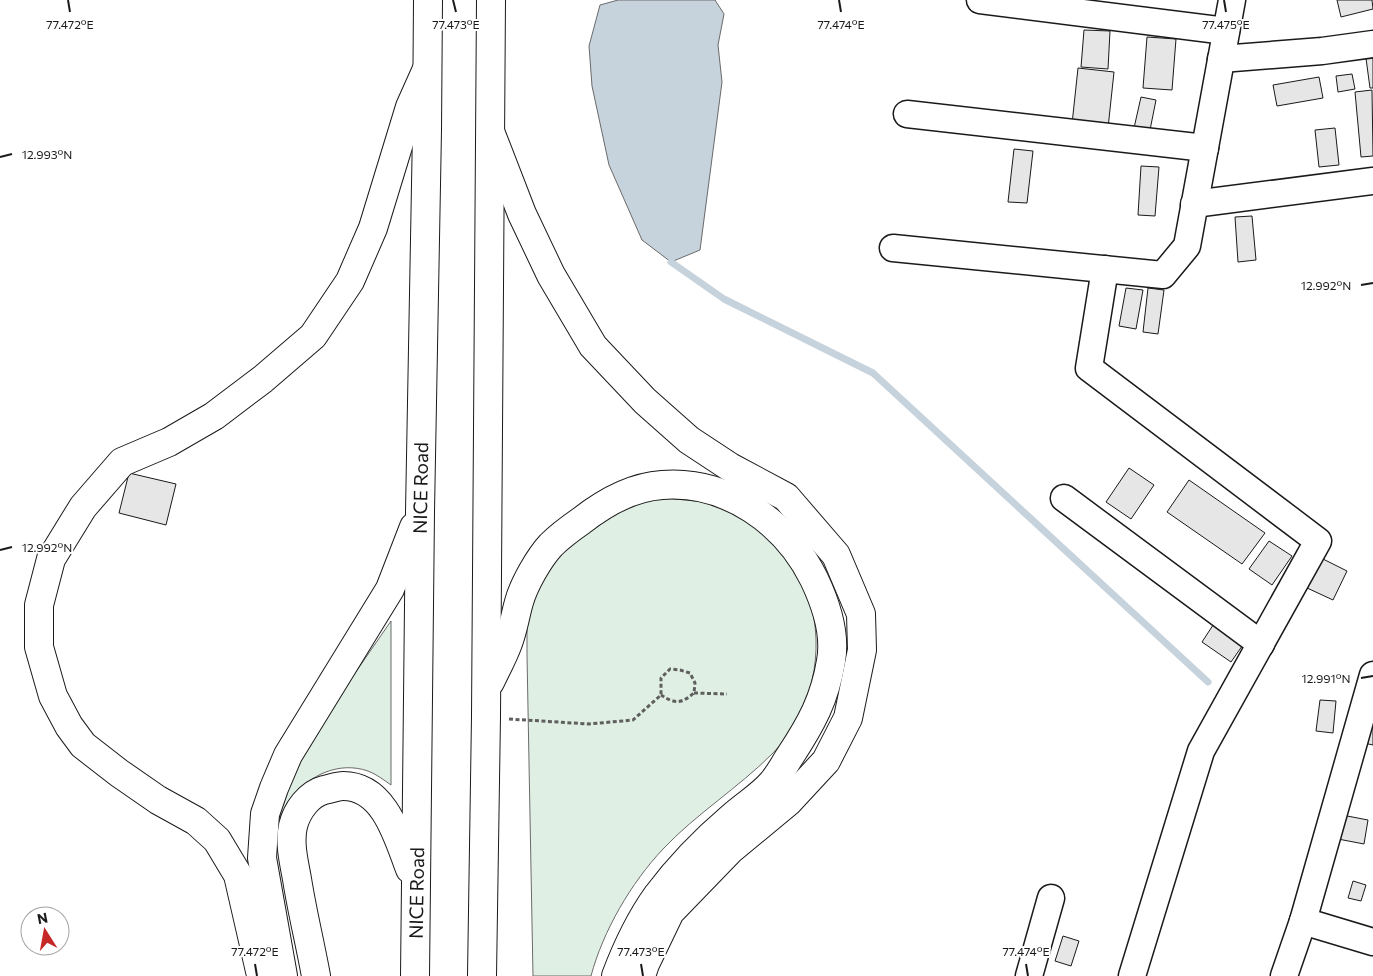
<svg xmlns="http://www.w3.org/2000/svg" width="1373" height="976" font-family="Commissioner,sans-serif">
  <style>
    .green { fill: #e0efe3; stroke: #6a6a6a }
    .water { fill: #c6d2dc; stroke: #6a6a6a }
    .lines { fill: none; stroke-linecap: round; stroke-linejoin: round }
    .stream { stroke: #c6d2dc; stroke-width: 7 }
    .building { fill: #e6e6e6; stroke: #1a1a1a }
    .minor-casing { stroke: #1a1a1a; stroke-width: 29 }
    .highway-casing { stroke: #1a1a1a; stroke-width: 30 }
    .path { stroke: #5f5f5f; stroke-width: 3; stroke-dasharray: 4 2.5; stroke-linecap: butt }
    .minor { stroke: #fff; stroke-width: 26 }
    .highway { stroke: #fff; stroke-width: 28 }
    .ticks { fill: none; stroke: #1a1a1a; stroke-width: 2 }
    .labels { text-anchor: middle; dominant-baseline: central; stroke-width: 4; stroke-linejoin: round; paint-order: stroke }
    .street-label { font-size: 19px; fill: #1a1a1a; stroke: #fff }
    .ticks-label { font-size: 12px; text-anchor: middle; fill: #1a1a1a; stroke: #fff; stroke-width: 4; stroke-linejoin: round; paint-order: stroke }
  </style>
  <rect width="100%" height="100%" fill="#fff"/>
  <!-- green -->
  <g class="green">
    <path d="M666,498c14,2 28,2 42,5 29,5 56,26 75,48 6,6 10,15 14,23 4,7 9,15 12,23 17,55 3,117 -37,157 -34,34 -76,60 -109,95 -32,34 -60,82 -72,127h-58l-6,-321v-32l5,-22 12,-29 25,-32 63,-37z"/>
    <path d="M391,621v164c-7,-5 -15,-11 -23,-14 -29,-10 -58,4 -76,26 -6,7 -10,16 -14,24l5,-28 41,-75z"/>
  </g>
  <!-- water -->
  <polygon class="water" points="618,0 715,0 724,14 718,45 722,82 700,250 671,262 642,240 609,165 592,86 589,46 600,5"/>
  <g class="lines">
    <!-- stream -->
    <polyline class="stream" points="671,262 724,299 873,373 1208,682"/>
  </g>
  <!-- building -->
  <g class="building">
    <polygon points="1337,0 1372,0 1373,9 1341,17"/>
    <polygon points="1084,30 1110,31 1108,69 1081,67"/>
    <polygon points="1147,37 1176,39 1172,90 1143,88"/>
    <polygon points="1373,50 1373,88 1370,88 1365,51"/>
    <polygon points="1078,68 1114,72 1108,128 1072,124"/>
    <polygon points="1352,74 1355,89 1338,92 1336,76"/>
    <polygon points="1319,77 1323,98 1277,106 1273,85"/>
    <polygon points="1372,90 1373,156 1361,157 1355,92"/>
    <polygon points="1141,97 1156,100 1150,130 1134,128"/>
    <polygon points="1335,128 1339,165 1319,167 1315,130"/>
    <polygon points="1014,149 1033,151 1027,203 1008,202"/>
    <polygon points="1141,166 1159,167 1155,216 1138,215"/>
    <polygon points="1252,216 1256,260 1238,262 1235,217"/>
    <polygon points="1126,288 1143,290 1136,329 1119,326"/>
    <polygon points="1148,288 1164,290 1158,334 1143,332"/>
    <polygon points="1129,468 1154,485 1131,519 1106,502"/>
    <polygon points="129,473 176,484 166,525 119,513"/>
    <polygon points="1189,480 1265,533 1242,564 1167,512"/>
    <polygon points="1269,541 1292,556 1272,585 1249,569"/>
    <polygon points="1319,557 1347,571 1333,600 1305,587"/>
    <polygon points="1217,619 1247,639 1231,662 1202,642"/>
    <polygon points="1320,700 1336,701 1333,733 1316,731"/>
    <polygon points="1373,718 1373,745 1364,743"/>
    <polygon points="1342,815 1368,820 1364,844 1338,839"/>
    <polygon points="1353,881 1366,885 1361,901 1348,898"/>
    <polygon points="1063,936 1079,941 1071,966 1055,961"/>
  </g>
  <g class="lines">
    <!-- minor casing -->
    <g class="minor-casing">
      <g id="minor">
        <polyline points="980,0 1226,31"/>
        <polyline points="1221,59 1322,51 1373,44"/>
        <polyline points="907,114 1205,148"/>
        <polyline points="1194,204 1373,181"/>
        <polyline points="893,248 1163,275 1187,246 1232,0"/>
        <polyline points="1105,269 1089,368 1318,541 1201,751 1132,976"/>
        <polyline points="1064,498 1261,644"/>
        <polyline points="1303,921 1373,942"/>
        <polyline points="1029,976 1051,898"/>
        <polyline points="1284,976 1303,921 1373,675"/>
      </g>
    </g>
    <!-- highway casing -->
    <g class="highway-casing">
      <g id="highway">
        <polyline points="491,134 522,214 551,275 593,346 645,401 689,440 730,467 786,497 836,555 861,614 862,650 848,718 826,761 788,802 730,850 670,912 645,964 641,976"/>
        <path d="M490,682c6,-13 13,-25 18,-39 5,-13 7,-27 11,-41 5,-18 20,-44 32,-57 9,-9 20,-17 30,-24 23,-18 51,-34 81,-36 65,-5 124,37 152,94 12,25 22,54 17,82 -6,38 -20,63 -41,95 -6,9 -11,19 -18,27 -11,13 -28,23 -40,34 -27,23 -54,51 -75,79 -18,25 -30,51 -41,80"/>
        <polyline points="265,976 260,971 238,875 217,840 196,821 158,800 119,773 83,745 69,726 53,696 39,647 39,605 51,559 83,507 122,462 169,442 214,416 263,379 313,336 350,281 373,228 410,107 427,69"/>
        <polyline points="283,976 262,858 265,814 274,788 288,755 390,589 414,527"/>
        <path d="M316,976c-6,-33 -14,-65 -19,-97 -3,-17 -8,-36 -4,-53 4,-16 16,-32 31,-36 6,-1 13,-4 19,-4 42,0 55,52 67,83"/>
        <polyline points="415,976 420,512 427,130 428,0"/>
        <polyline points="482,976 486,716 491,0"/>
      </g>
    </g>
    <!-- path -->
    <g class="path">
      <polyline points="694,693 727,694"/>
      <path d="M509,719l80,5 44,-4 28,-25v-17l9,-9 10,1 10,3 5,10 -1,10c-13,11 -19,11 -33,2"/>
    </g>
    <!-- minor -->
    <use href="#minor" class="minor"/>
    <!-- highway -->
    <use href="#highway" class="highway"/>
  </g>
  <!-- ticks -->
  <path class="ticks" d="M68,0l2,12M453,0l3,12M839,0l2,12M1224,0l2,12M0,157l12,-3M1361,285l12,-2M0,550l12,-3M1361,678l12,-2M255,964l2,12M641,964l2,12M1026,964l2,12"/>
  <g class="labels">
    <!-- street labels -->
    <g class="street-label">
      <text transform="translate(420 488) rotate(-89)">NICE Road</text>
      <text transform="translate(416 893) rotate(-89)">NICE Road</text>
    </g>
  </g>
  <g class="ticks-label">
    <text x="70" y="29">77.472°E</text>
    <text x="456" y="29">77.473°E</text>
    <text x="841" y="29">77.474°E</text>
    <text x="1226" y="29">77.475°E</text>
    <text x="47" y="159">12.993°N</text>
    <text x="1326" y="290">12.992°N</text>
    <text x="47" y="552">12.992°N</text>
    <text x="1326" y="683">12.991°N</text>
    <text x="255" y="956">77.472°E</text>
    <text x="641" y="956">77.473°E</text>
    <text x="1026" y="956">77.474°E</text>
  </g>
  <!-- north arrow -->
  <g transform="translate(45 931) rotate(349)"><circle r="24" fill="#ffffff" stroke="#a3a3a3"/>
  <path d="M0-4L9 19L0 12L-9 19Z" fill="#c62828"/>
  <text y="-8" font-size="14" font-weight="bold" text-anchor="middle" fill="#1a1a1a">N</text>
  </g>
</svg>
